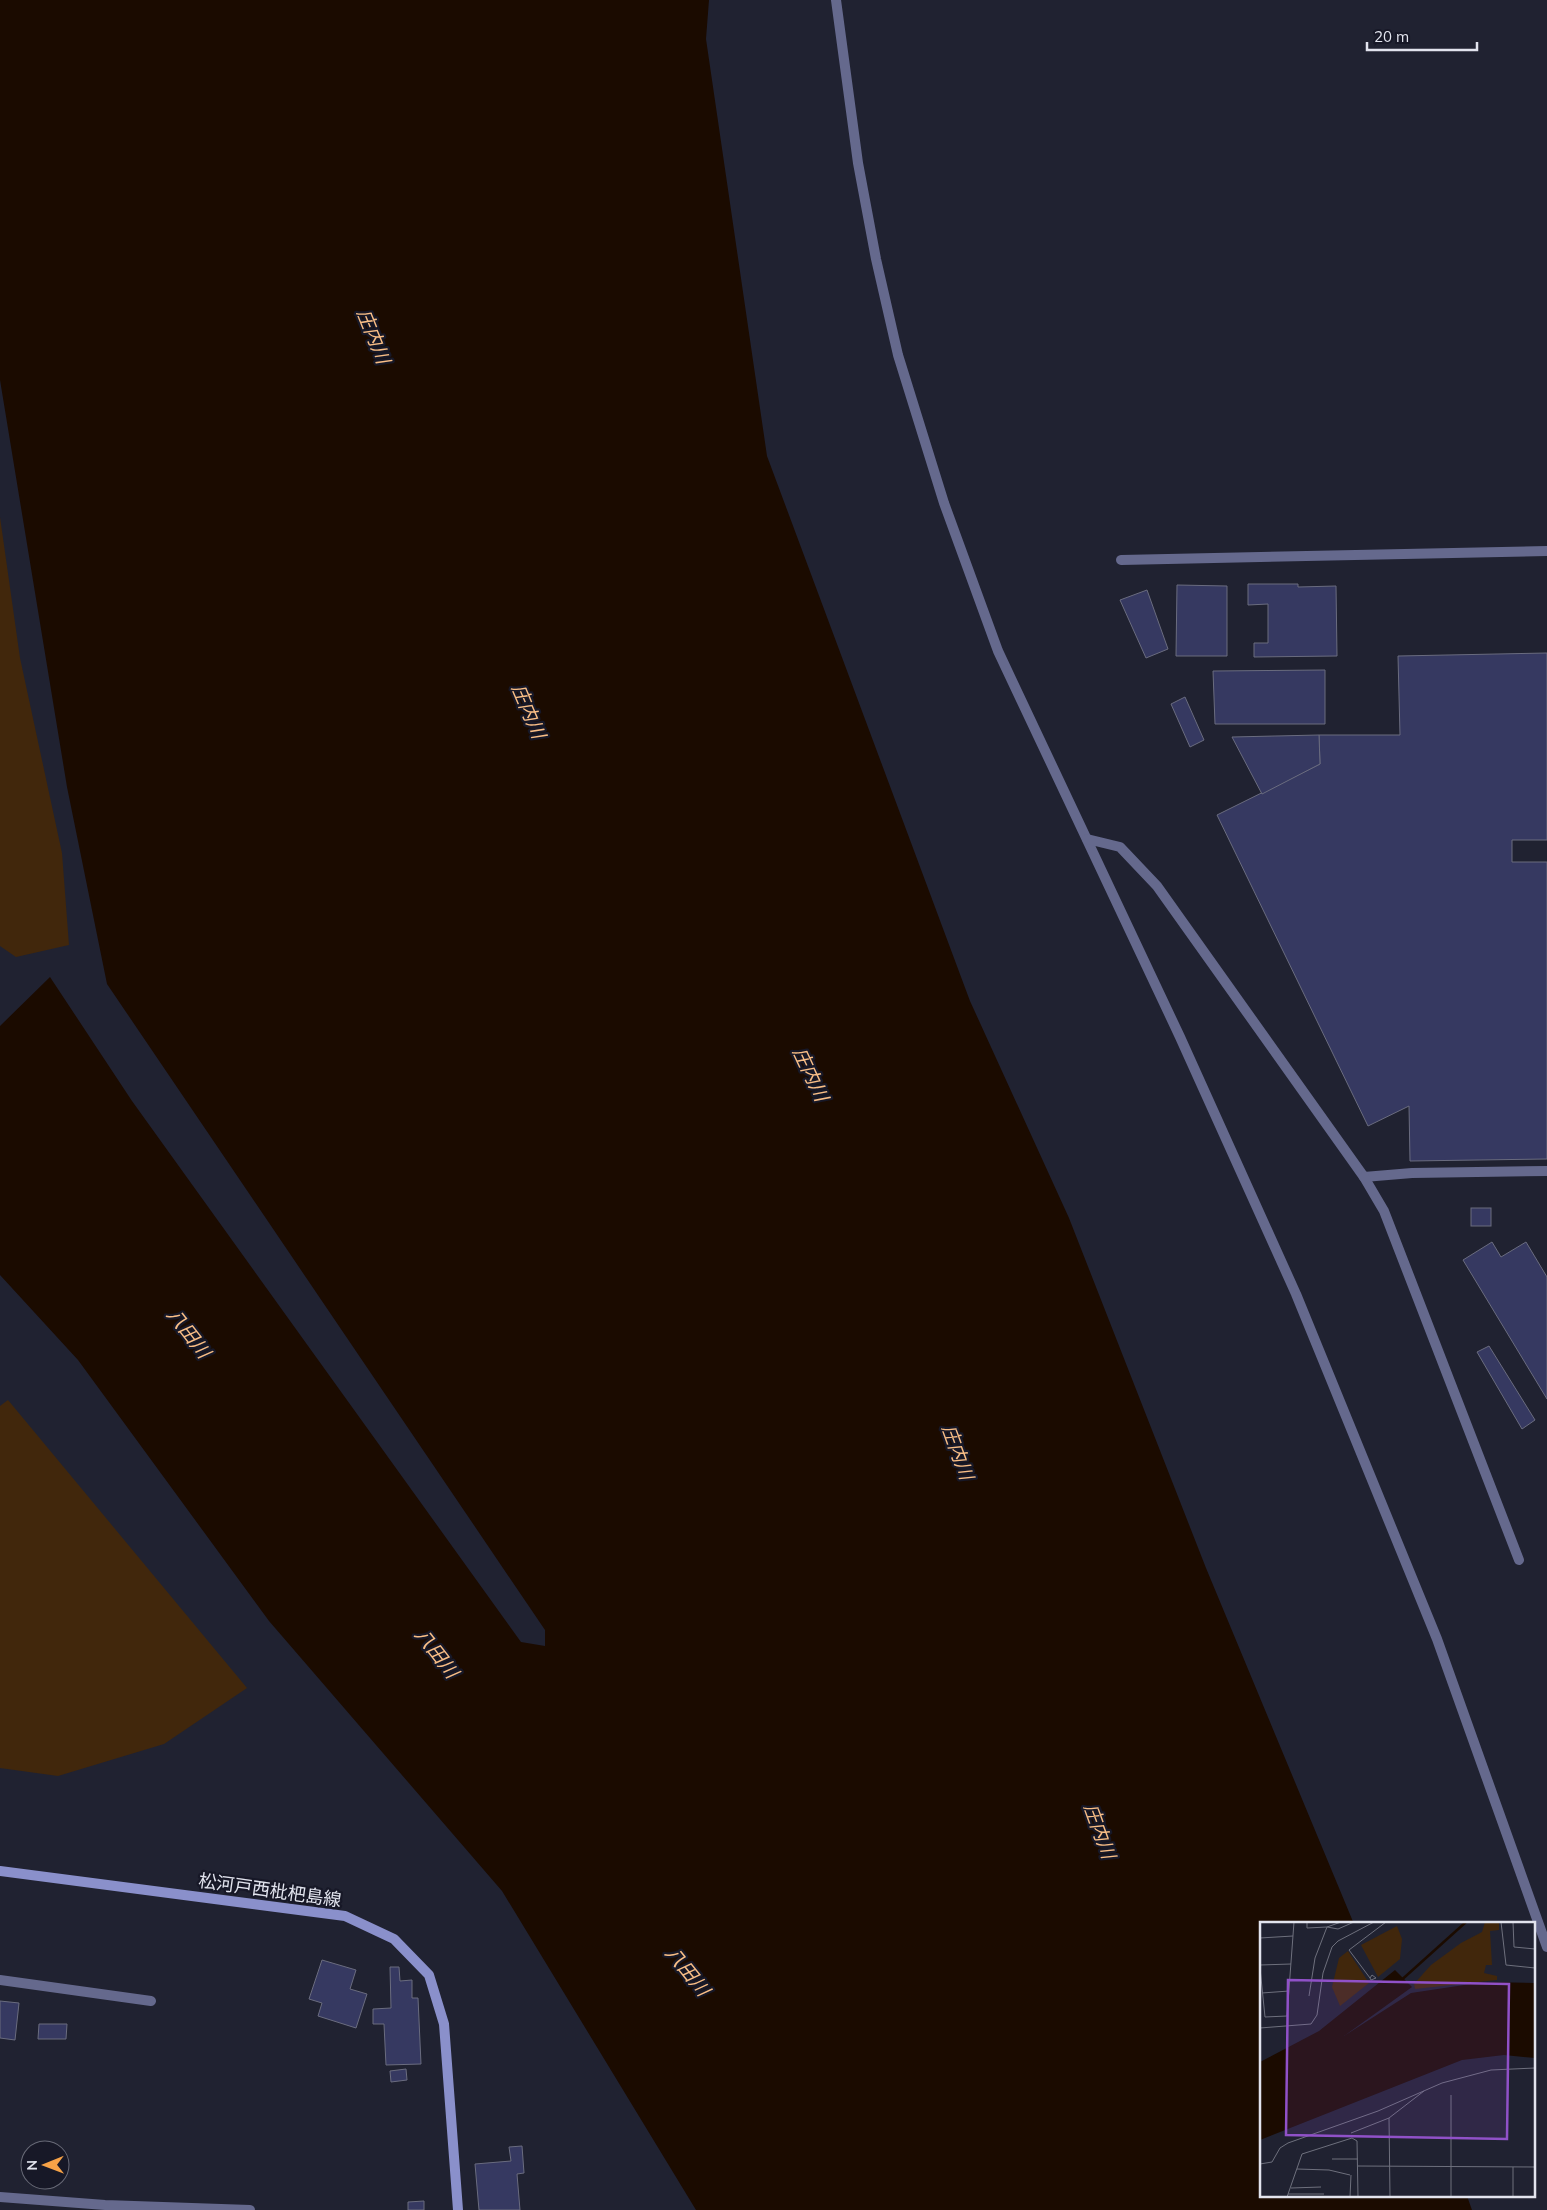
<svg xmlns="http://www.w3.org/2000/svg" width="1547" height="2210" font-family="Mulish,'Noto Sans JP',sans-serif">
  <style>
    .green { fill: #41270c }
    .water { fill: #1b0b00 }
    .building { fill: #363961; stroke: #6a6c7f }
    .lines { fill: none; stroke-linecap: round; stroke-linejoin: round }
    .street { stroke: #65698d; stroke-width: 10 }
    .secondary { stroke: #8a90cb; stroke-width: 10 }
    .labels { text-anchor: middle; dominant-baseline: central; stroke-width: 4.5; stroke-linejoin: round; paint-order: stroke }
    .street-label { font-size: 18px; fill: #e2e4ee; stroke: #171827 }
    .water-label { font-size: 19px; font-style: italic; fill: #f9be86; stroke: #171827 }
    .inset-river { fill: none; stroke: #1b0b00; stroke-width: 2.5 }
    .inset-road { fill: none; stroke: #6e707d; stroke-width: 1 }
    .view { fill: #9051c8; fill-opacity: 0.15; stroke: #9051c8; stroke-width: 2.5 }
    .inset-edge { fill: none; stroke: #e2e4ee; stroke-width: 2.5 }
  </style>
  <rect width="100%" height="100%" fill="#202231"/>
  <!-- green -->
  <g class="green">
    <polygon points="0,517 20,658 62,853 69,945 16,957 0,946"/>
    <polygon points="8,1400 247,1688 164,1744 58,1776 0,1768 0,1406"/>
  </g>
  <!-- water -->
  <polygon class="water" points="0,0 709,0 706,39 767,456 970,1001 1069,1218 1206,1568 1354,1924 1261,1924 1261,2196 1467,2196 1472,2210 696,2210 502,1891 269,1621 78,1360 0,1275 0,1026 50,977 132,1101 521,1642 545,1646 545,1630 107,984 67,787 0,380"/>
  <!-- building -->
  <g class="building">
    <polygon points="1248,584 1298,584 1298,587 1336,586 1337,656 1254,657 1254,643 1268,643 1268,604 1248,605"/>
    <polygon points="1177,585 1227,586 1227,656 1176,656"/>
    <polygon points="1147,590 1168,649 1146,658 1120,600"/>
    <polygon points="1547,653 1547,840 1512,840 1512,862 1547,862 1547,1159 1410,1161 1409,1106 1368,1126 1217,815 1320,764 1319,735 1400,735 1398,656"/>
    <polygon points="1325,670 1325,724 1215,724 1213,671"/>
    <polygon points="1185,697 1204,740 1190,747 1171,704"/>
    <polygon points="1319,735 1320,764 1262,794 1232,737"/>
    <rect x="1471" y="1208" width="20" height="18"/>
    <polygon points="1492,1242 1501,1257 1526,1242 1547,1277 1547,1399 1463,1260"/>
    <polygon points="1489,1346 1535,1420 1522,1429 1477,1352"/>
    <polygon points="322,1960 356,1970 350,1989 367,1994 356,2028 318,2016 322,2003 309,1999"/>
    <polygon points="390,1967 399,1967 400,1981 412,1980 412,1998 418,1998 421,2064 386,2065 384,2024 373,2024 373,2009 391,2008"/>
    <polygon points="0,2001 19,2003 15,2040 0,2038"/>
    <polygon points="39,2024 67,2024 66,2039 38,2039"/>
    <polygon points="406,2069 407,2080 391,2082 390,2071"/>
    <polygon points="522,2146 524,2173 517,2174 520,2210 479,2210 475,2164 511,2161 509,2147"/>
    <polygon points="424,2201 424,2210 408,2210 408,2202"/>
  </g>
  <g class="lines">
    <!-- street -->
    <g class="street">
      <polyline points="836,0 858,163 876,259 898,355 944,503 998,651 1180,1037 1296,1294 1437,1639 1547,1947"/>
      <polyline points="1121,560 1547,551"/>
      <polyline points="1087,839 1120,847 1157,886 1364,1177 1412,1173 1547,1171"/>
      <polyline points="1364,1177 1384,1211 1519,1560"/>
      <polyline points="0,1980 151,2001"/>
      <polyline points="0,2197 105,2205 250,2210"/>
    </g>
    <!-- secondary -->
    <polyline class="secondary" points="0,1871 345,1916 394,1939 429,1975 444,2024 458,2210"/>
  </g>
  <g class="labels">
    <!-- street labels -->
    <g class="street-label">
      <text transform="translate(270 1890) rotate(8)">松河戸西枇杷島線</text>
    </g>
    <!-- water labels -->
    <g class="water-label">
      <text transform="translate(374 336) rotate(68)">庄内川</text>
      <text transform="translate(529 711) rotate(67)">庄内川</text>
      <text transform="translate(811 1074) rotate(65)">庄内川</text>
      <text transform="translate(189 1333) rotate(52)">八田川</text>
      <text transform="translate(958 1452) rotate(70)">庄内川</text>
      <text transform="translate(437 1653) rotate(52)">八田川</text>
      <text transform="translate(1100 1831) rotate(70)">庄内川</text>
      <text transform="translate(688 1971) rotate(51)">八田川</text>
    </g>
  </g>
  <!-- overview -->
  <g transform="translate(1260 1922)">
    <rect width="275" height="275" fill="#202231"/>
    <path d="M225,0h14v8l-9,1 2,34h-6l-2,8 13,3v4l-82,9 -1,-5 17,-19 30,-22 21,-11zM137,4l5,13 -2,20 -22,18 -17,-32zM88,29l21,32 -29,23 -8,-19 7,-29z" fill="#41270c"/>
    <path d="M135,48l17,17 -68,49 67,-43 73,-11 51,1v75l-31,-3 -42,5 -202,80v-78l59,-31z" fill="#1b0b00"/>
    <path class="inset-river" d="M137,62l69,-62"/>
    <path class="inset-road" d="M47,0v6l20,-1 14,-5M241,0l5,43 29,3M253,0l1,25 21,2M0,16l33,-2M0,43l31,-1M0,46l5,49 22,-1 7,-94M110,56l2,-3 4,3 -5,2 -1,-2 -21,-28 37,-28M2,71l27,-2M49,74l6,-38 12,-31 11,2 16,-7M0,106l51,-4 6,-9 6,-42 9,-26 6,-6 36,-19M191,173v102M91,211l38,-15M72,237h26M0,242l12,-2 8,-14 8,-5 90,-32 64,-28 49,-13 44,-2M98,244l177,1M253,245v30M37,247l32,1 21,5M31,266l30,-1M28,272h36M27,275l15,-43 50,-16 5,3 1,56M90,275l1,-22M130,275l-1,-79 35,-27"/>
    <path class="view" d="M28,58l221,4 -2,155 -221,-4z"/>
    <rect width="275" height="275" class="inset-edge"/>
  </g>
  <!-- north arrow -->
  <g transform="translate(45 2165) rotate(269)"><circle r="24" fill="#171827" stroke="#686a77"/>
  <path d="M0-4L9 19L0 12L-9 19Z" fill="#f6a247"/>
  <text y="-8" font-size="14" font-weight="bold" text-anchor="middle" fill="#e2e4ee">N</text>
  </g>
  <!-- scale -->
  <path d="M1367 42v8h110v-8" fill="none" stroke="#e2e4ee" stroke-width="2.5"/>
  <text x="1374" y="42" font-size="15" fill="#e2e4ee" stroke="#171827" stroke-width="4" paint-order="stroke">20 m</text>
</svg>
